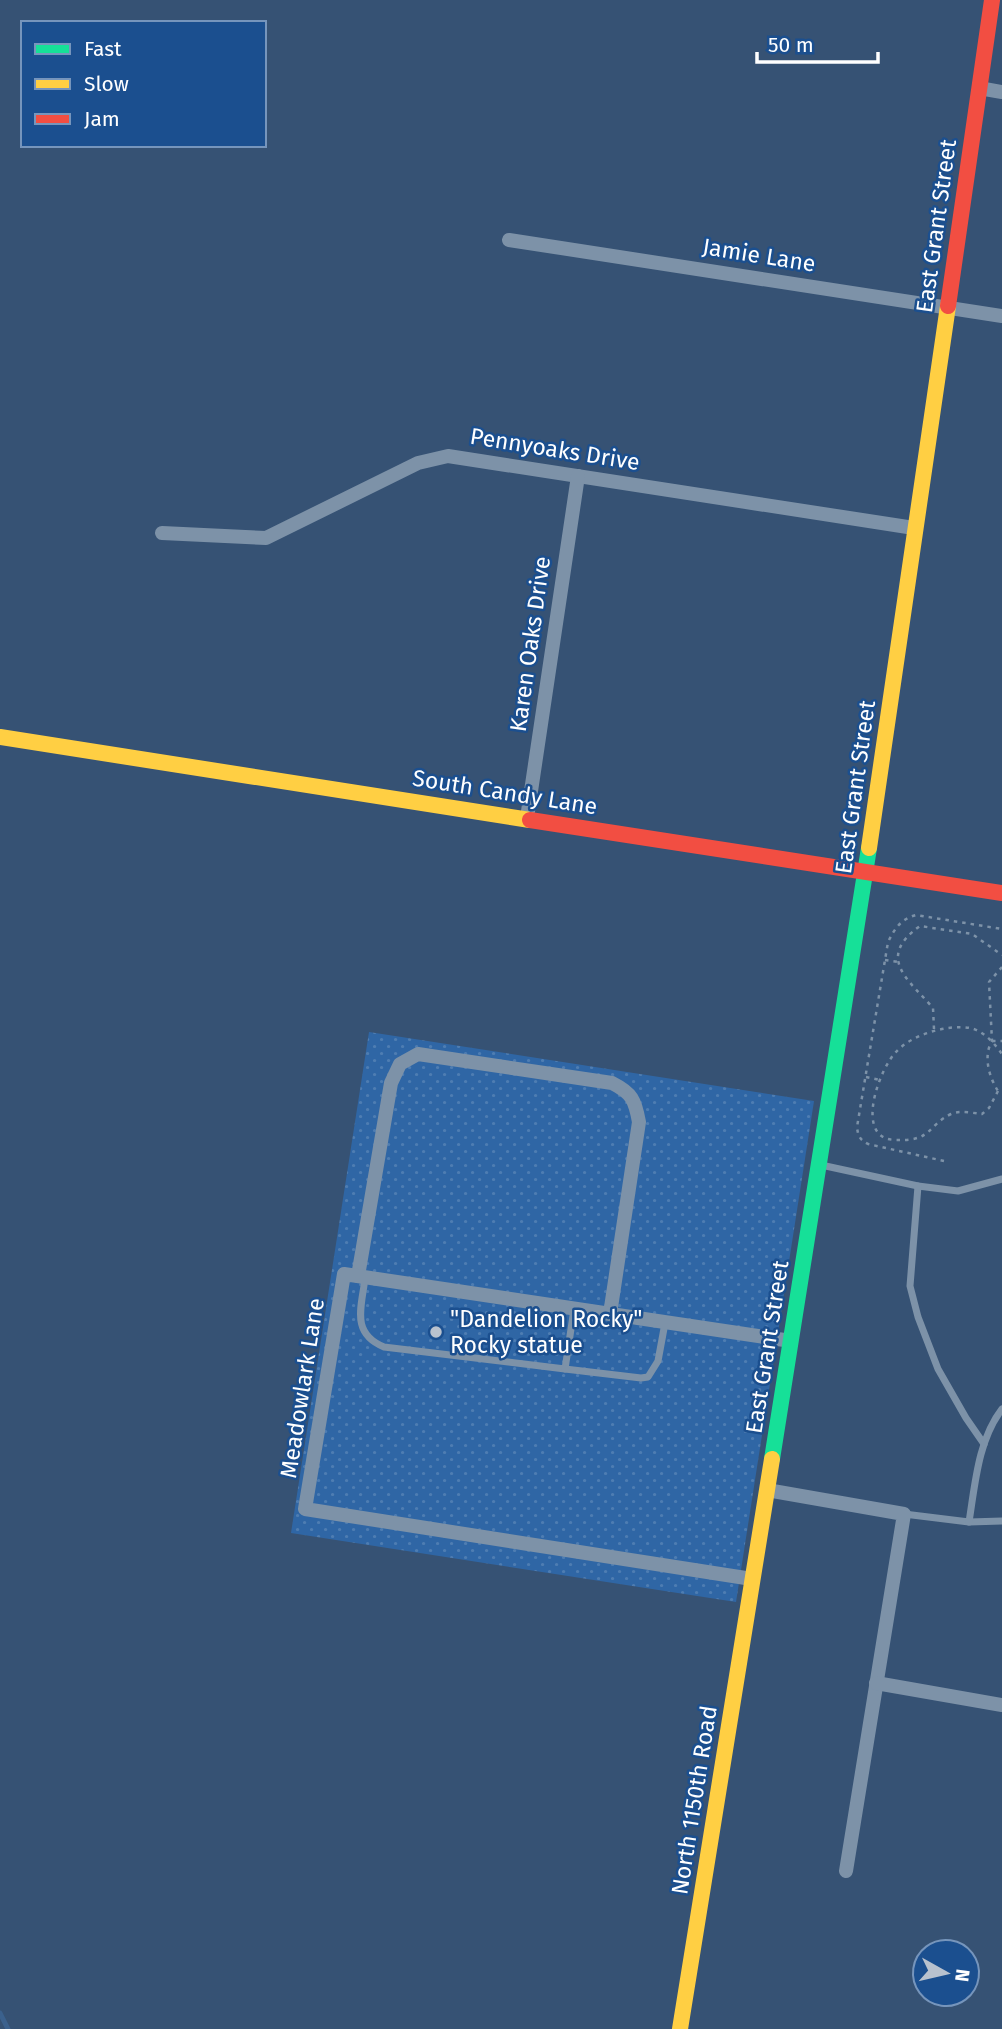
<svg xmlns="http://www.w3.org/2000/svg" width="1002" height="2029" font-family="'Fira Sans',sans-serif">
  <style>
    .grass { fill: url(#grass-dots) }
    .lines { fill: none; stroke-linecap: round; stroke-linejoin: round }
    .stream { stroke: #3b618d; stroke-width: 5 }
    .path { stroke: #7d92a8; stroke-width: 2.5; stroke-dasharray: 3.5 5; stroke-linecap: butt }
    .lane { stroke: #7d92a8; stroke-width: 7 }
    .street { stroke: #7d92a8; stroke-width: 14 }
    .fast { stroke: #16e098; stroke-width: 16 }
    .slow { stroke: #ffcf43; stroke-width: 16 }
    .jam { stroke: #f24e42; stroke-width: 16 }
    .poi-dot { fill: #b9c2ce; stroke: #1b4f8f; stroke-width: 2.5 }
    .labels { text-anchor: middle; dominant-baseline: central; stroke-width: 5; stroke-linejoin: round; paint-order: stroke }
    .street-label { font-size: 23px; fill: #fff; stroke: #1b4f8f }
    .poi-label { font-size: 23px; fill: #fff; stroke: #1b4f8f; text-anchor: start }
  </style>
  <defs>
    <pattern id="grass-dots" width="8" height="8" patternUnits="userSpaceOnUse" patternTransform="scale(1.75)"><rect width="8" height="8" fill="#2f66a5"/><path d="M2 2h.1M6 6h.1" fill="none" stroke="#4e7db2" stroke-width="1.8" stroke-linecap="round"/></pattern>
  </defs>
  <rect width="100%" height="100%" fill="#365274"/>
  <!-- grass -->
  <polygon class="grass" points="369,1032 814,1101 736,1602 291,1533"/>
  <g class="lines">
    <!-- stream -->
    <polyline class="stream" points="0,2013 8,2029"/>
    <!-- path -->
    <g class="path">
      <polyline points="885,960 899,962"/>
      <path d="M1002,967l-13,15 3,59c-9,15 -3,36 6,50l4,1"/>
      <path d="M934,1029l-1,-21c-24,-28 -58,-50 -13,-82l52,8 30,21"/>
      <polyline points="992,1041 1002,1041"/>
      <polyline points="866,1077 880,1080"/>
      <path d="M998,1091l-9,17 -7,6c-10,-1 -22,-4 -31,0 -23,11 -19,26 -50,26 -5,0 -12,0 -16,-2 -27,-12 -4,-71 11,-86 15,-17 51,-28 74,-24 14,3 24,15 32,26"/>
      <path d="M944,1161l-76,-17c-8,-4 -10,-8 -11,-17l31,-185c7,-14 13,-23 28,-27l86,14"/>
    </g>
    <!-- lane -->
    <g class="lane">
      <polyline points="821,1165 918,1186 958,1191 1002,1179"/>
      <polyline points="918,1186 910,1286 918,1317 938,1369 966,1418 984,1444"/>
      <path d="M365,1278c-3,28 -15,55 19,69l181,22 9,-60"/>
      <polyline points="565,1369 641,1378 648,1377 658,1361 665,1323"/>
      <polyline points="904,1514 969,1522 1002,1521"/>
      <path d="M969,1522c6,-37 9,-82 33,-113"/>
    </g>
    <!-- street -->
    <g class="street">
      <polyline points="979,88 1002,92"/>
      <polyline points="509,240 1002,316"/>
      <polyline points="162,533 266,538 418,463 448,456 914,528"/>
      <polyline points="527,818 578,476"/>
      <path d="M358,1276l33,-193 9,-19 18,-10 194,29c20,10 23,17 27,39l-29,192"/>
      <polyline points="767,1490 904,1514 846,1871"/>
      <polyline points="752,1579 305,1509 344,1274 791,1341"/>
      <polyline points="876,1683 1002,1705"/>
    </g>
    <!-- fast -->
    <polyline class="fast" points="772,1459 869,848"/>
    <!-- slow -->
    <g class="slow">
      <polyline points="0,737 530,820"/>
      <polyline points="869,848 948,306"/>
      <polyline points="680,2029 772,1459"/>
    </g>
    <!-- jam -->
    <g class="jam">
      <polyline points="948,306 992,0"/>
      <polyline points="530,820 1002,893"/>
    </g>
  </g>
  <!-- markers -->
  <circle class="poi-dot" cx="436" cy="1332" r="7"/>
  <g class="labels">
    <!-- street labels -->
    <g class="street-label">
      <text transform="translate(936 226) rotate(-82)">East Grant Street</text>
      <text transform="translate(759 255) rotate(9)">Jamie Lane</text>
      <text transform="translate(555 449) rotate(9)">Pennyoaks Drive</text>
      <text transform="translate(530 644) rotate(-82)">Karen Oaks Drive</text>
      <text transform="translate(855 787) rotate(-82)">East Grant Street</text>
      <text transform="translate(505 792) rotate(9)">South Candy Lane</text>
      <text transform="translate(767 1347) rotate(-81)">East Grant Street</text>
      <text transform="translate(302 1388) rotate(-81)">Meadowlark Lane</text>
      <text transform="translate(694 1800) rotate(-81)">North 1150th Road</text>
    </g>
    <!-- poi labels -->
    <g class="poi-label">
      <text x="450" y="1319">"Dandelion Rocky"<tspan x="450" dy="26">Rocky statue</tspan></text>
    </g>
  </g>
  <!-- legend -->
  <rect x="21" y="21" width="245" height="126" fill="#1b4f8f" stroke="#7695bc" stroke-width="2"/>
  <rect x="35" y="44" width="35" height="10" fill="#16e098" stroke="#7695bc" stroke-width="2"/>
  <text x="84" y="56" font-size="21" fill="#ffffff">Fast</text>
  <rect x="35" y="79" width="35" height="10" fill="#ffcf43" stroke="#7695bc" stroke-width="2"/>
  <text x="84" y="91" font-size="21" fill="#ffffff">Slow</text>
  <rect x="35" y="114" width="35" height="10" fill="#f24e42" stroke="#7695bc" stroke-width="2"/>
  <text x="84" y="126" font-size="21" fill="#ffffff">Jam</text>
  <!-- north arrow -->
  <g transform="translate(946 1973) rotate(98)"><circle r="33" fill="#1b4f8f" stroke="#7695bc" stroke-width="2"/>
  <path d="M0-5L12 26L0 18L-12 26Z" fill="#b9c2ce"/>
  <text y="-10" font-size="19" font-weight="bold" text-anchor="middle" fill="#ffffff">N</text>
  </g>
  <!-- scale -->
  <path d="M757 52v10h121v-10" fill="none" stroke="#ffffff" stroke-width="3.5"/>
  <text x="768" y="52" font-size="21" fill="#ffffff" stroke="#1b4f8f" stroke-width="5" paint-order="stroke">50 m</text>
</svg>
